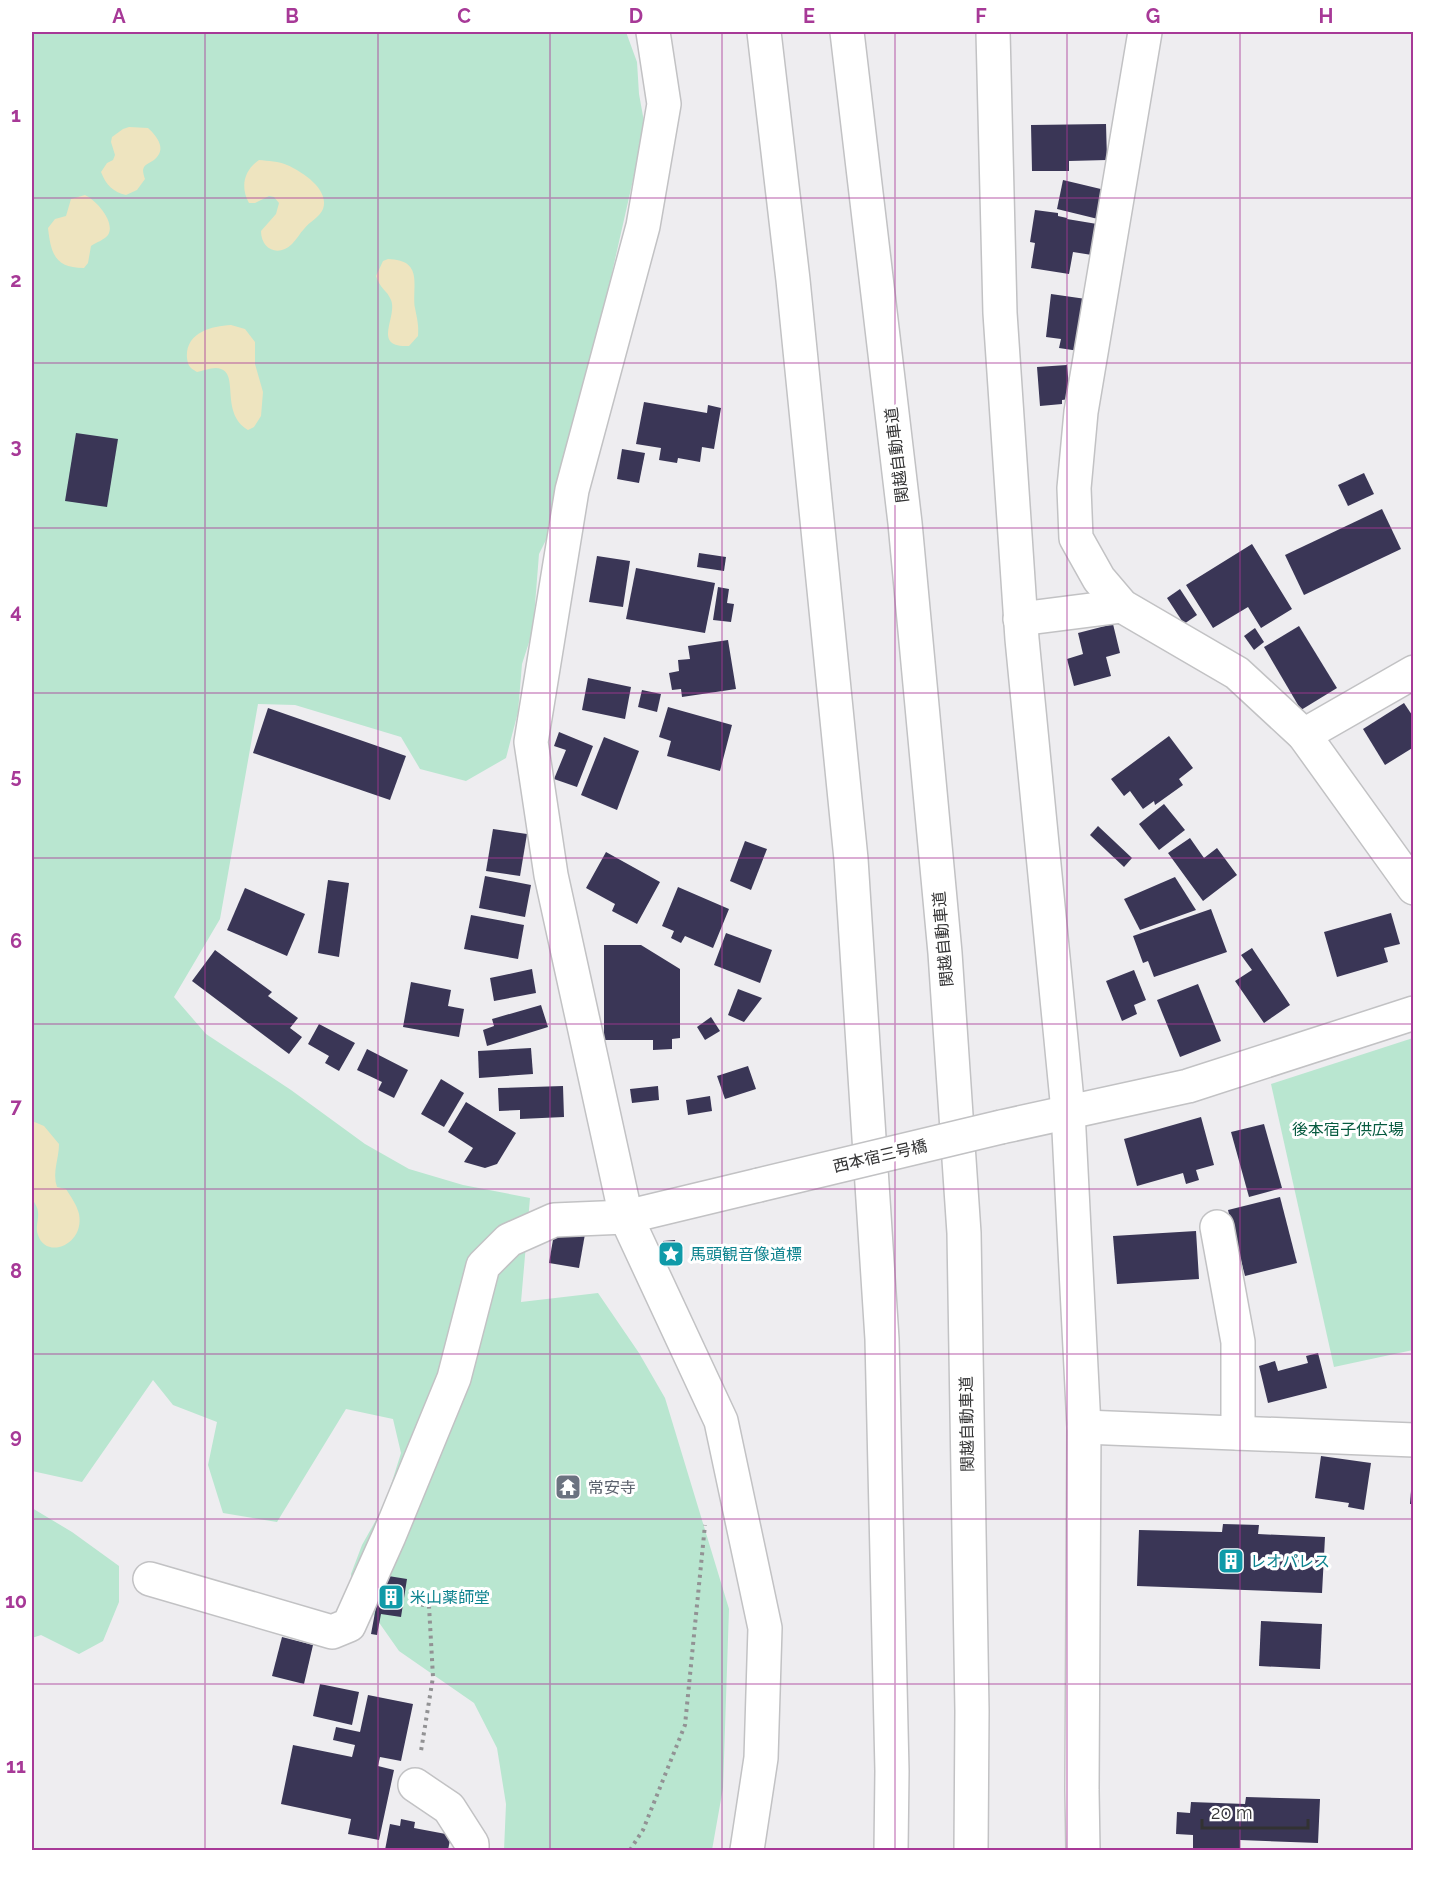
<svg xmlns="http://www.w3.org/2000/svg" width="1445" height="1882" font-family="Raleway,'Noto Sans JP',sans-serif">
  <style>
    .green { fill: #b9e6d0 }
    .sand { fill: #eee4bf }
    .building { fill: #3a3656 }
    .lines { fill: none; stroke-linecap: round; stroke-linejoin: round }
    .minor-casing { stroke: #c2c2c4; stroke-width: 36 }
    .highway-casing { stroke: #c2c2c4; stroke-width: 36 }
    .path { stroke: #929294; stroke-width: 4; stroke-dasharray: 3 4.5; stroke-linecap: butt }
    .minor { stroke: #fff; stroke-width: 33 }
    .highway { stroke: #fff; stroke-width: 33 }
    .minor-bridge-casing { stroke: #c2c2c4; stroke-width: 36; stroke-linecap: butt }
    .minor-bridge { stroke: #fff; stroke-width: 33 }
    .grid { fill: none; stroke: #a73997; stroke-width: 1.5; stroke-opacity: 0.55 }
    .labels { text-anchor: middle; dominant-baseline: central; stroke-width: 6; stroke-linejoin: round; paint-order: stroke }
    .street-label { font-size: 16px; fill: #323233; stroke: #fff }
    .park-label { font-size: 16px; fill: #065a3f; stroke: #fff }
    .culture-label { font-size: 16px; fill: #0d838f; stroke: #fff; text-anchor: start }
    .worship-label { font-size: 16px; fill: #5b616d; stroke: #fff; text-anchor: start }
    .neatline { fill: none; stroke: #a73997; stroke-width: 2 }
    .grid-label { font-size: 20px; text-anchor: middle; font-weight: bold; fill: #a73997 }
  </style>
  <rect width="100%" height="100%" fill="#eeedf0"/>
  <!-- green -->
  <g class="green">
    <polygon points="32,32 626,32 637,62 639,94 645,127 556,520 539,554 533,630 522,664 518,712 506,758 466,781 420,769 401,737 295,705 258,704 220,919 174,997 206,1034 291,1090 365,1144 409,1169 463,1185 530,1198 521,1302 598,1293 639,1353 665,1398 729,1609 723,1788 712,1850 504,1850 506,1804 497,1748 474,1703 399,1651 352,1584 351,1574 362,1545 385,1504 401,1453 393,1419 346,1409 277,1522 223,1513 208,1465 217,1422 173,1405 153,1380 82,1482 32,1471"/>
    <polygon points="1413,1038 1413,1350 1334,1367 1271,1084"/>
    <polygon points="32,1508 72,1532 119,1566 119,1602 103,1641 79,1654 41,1635 32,1638"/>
  </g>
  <!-- sand -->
  <g class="sand">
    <path d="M129,127l19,1c10,9 19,22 6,32 -4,3 -10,4 -11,10 0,2 1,7 2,9l-8,11 -11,5c-13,-3 -20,-10 -25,-23l6,-9 6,-3 2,-5 -4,-13 1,-5 11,-8z"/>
    <path d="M259,160c9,1 20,1 28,5 14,6 43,24 36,44 -3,8 -14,13 -19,20 -4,4 -7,10 -12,15 -13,13 -31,6 -31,-13l15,-17 3,-11 -5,-6 -5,-1 -14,7h-6c-9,-16 -5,-33 10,-43z"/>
    <path d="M85,195c11,5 31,27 23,40 -4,5 -11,7 -17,11l-3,17 -4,5c-29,0 -33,-14 -36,-40l7,-9 11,-3 5,-17z"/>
    <path d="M388,259c36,1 24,26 27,49 2,10 4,18 3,28l-9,10c-38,2 -11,-29 -18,-46 -4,-10 -11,-11 -15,-24l7,-15z"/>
    <path d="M231,325l14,4 10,13v22l8,28 -2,24 -7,11 -6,3c-28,-17 -9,-55 -27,-61 -7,-3 -17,2 -24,3 -7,-4 -9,-6 -10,-14 -2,-25 24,-32 44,-33z"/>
    <path d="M32,1121l12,5 15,18c0,15 -7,28 -2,43l9,2c5,8 11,16 13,25 6,31 -33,46 -41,21 -3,-7 1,-16 0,-23 0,-6 -6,-11 -6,-17 -4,-20 -1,-53 0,-74z"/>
  </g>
  <!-- building -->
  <g class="building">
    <polygon points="1106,124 1107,160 1069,161 1069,171 1032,171 1031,125"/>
    <polygon points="1063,180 1105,190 1098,219 1057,209"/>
    <polygon points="1035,210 1058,213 1058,216 1067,218 1067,219 1097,224 1092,255 1073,252 1069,274 1031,268 1035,243 1030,242"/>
    <polygon points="1051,294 1086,299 1079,351 1059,348 1061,339 1046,337"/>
    <polygon points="1067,365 1070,399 1062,400 1062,404 1040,406 1037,367"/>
    <polygon points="644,402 707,413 708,405 721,408 714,449 702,447 700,462 678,458 677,463 659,460 661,448 636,444"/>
    <polygon points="76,433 118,439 107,507 65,501"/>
    <polygon points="622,449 645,453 639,483 617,479"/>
    <polygon points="1364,473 1374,494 1348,506 1338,485"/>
    <polygon points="1382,509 1401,549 1304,595 1285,555"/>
    <polygon points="1252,544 1292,609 1261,628 1248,607 1213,628 1186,585"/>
    <polygon points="699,553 726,557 724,571 697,567"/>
    <polygon points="597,556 630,561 623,607 589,602"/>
    <polygon points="636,568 715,583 705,633 626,619"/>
    <polygon points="718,587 729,589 727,603 734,604 731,622 713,620"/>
    <polygon points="1180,589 1197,615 1184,624 1167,598"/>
    <polygon points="1113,624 1120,653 1106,657 1111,676 1074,686 1067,659 1083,654 1078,633"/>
    <polygon points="1299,626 1337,688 1301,710 1264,647"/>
    <polygon points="1255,628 1264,642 1254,650 1244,636"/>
    <polygon points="728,640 736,689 682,697 681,689 672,690 669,673 679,671 678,660 690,659 688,646"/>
    <polygon points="588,678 631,687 625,719 582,710"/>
    <polygon points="642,690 661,694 657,712 638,707"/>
    <polygon points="1404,703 1414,718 1414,747 1385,765 1363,729"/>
    <polygon points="668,707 732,725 720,771 667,756 671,741 659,737"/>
    <polygon points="268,708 406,756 390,800 253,753"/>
    <polygon points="559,732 593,746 577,787 554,779 566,750 554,746"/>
    <polygon points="1169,736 1193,768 1179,779 1183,785 1155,805 1154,801 1143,809 1130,791 1124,796 1111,779"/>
    <polygon points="604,737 639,751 617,810 581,795"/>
    <polygon points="1164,804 1185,830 1159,850 1139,824"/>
    <polygon points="1098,826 1132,858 1124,867 1090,835"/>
    <polygon points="493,829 527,834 520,876 486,871"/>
    <polygon points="1190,838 1204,858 1217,848 1237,875 1203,901 1168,853"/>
    <polygon points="745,841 767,849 751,890 730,881"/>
    <polygon points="606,852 660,882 637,924 612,911 615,904 586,888"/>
    <polygon points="485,876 531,885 525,917 479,908"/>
    <polygon points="1175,877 1196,910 1140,930 1124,899"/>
    <polygon points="328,880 349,883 339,957 318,953"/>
    <polygon points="678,887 729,909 713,948 685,936 681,943 671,938 674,931 662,926"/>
    <polygon points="245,888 305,914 287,956 227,930"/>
    <polygon points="1211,909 1227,952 1154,977 1148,961 1143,963 1133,936"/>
    <polygon points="1391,913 1400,944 1384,948 1388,962 1337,977 1324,932"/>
    <polygon points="471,915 524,925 518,959 464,949"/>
    <polygon points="726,933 772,950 760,983 714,965"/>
    <polygon points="604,945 641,945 680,969 680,1038 672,1039 672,1049 653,1050 653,1040 604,1040"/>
    <polygon points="1252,948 1290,1005 1264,1023 1235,981 1252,970 1241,955"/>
    <polygon points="215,950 272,992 268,996 298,1018 290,1028 302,1037 289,1054 192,981"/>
    <polygon points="532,969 536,993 494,1001 490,978"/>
    <polygon points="1134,970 1146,1000 1134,1005 1137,1014 1122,1021 1106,981"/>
    <polygon points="411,982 451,990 448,1006 464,1009 459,1037 403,1027"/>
    <polygon points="1198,984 1221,1041 1180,1057 1157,1000"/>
    <polygon points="738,989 762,998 744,1022 728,1015"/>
    <polygon points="541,1005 548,1027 487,1046 483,1030 494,1026 492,1019"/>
    <polygon points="711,1017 720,1031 705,1040 697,1027"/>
    <polygon points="319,1024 355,1043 339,1071 325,1063 329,1056 308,1044"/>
    <polygon points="531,1048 533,1074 479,1078 478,1051"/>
    <polygon points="367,1049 408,1070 394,1098 378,1090 382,1082 357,1070"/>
    <polygon points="748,1066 756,1089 725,1099 717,1076"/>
    <polygon points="441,1079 464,1093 444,1127 421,1114"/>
    <polygon points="563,1086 564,1117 520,1119 520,1110 499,1111 498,1088"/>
    <polygon points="658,1086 659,1100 632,1103 630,1089"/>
    <polygon points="710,1096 712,1111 688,1115 686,1100"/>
    <polygon points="466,1102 516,1133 497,1164 485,1168 464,1162 473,1148 448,1132"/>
    <polygon points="1201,1117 1214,1165 1196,1170 1199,1180 1186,1184 1183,1173 1137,1186 1124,1139"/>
    <polygon points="1264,1124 1282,1188 1249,1197 1231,1132"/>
    <polygon points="1280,1197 1297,1263 1245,1276 1228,1210"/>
    <polygon points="555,1228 585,1234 579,1268 549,1263"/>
    <polygon points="1196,1231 1199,1279 1117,1284 1113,1236"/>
    <polygon points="675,1240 678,1263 666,1264 663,1241"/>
    <polygon points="1318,1353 1327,1388 1268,1403 1259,1366 1275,1361 1278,1371 1308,1363 1306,1356"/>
    <polygon points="1321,1456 1371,1463 1364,1510 1348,1507 1349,1503 1315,1498"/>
    <polygon points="1412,1478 1414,1478 1414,1504 1410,1504"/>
    <polygon points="1223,1524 1259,1525 1258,1534 1325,1537 1322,1593 1137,1586 1139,1530 1222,1532"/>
    <polygon points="382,1575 407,1579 401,1617 381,1614 377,1635 371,1634"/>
    <polygon points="1261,1621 1322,1624 1320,1669 1259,1666"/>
    <polygon points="282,1637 313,1645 304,1684 272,1676"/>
    <polygon points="320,1684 359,1692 352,1725 313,1716"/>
    <polygon points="368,1695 413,1704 401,1761 380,1757 378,1766 394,1770 379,1840 348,1834 351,1819 281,1804 293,1745 352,1757 355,1745 333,1740 336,1727 360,1732"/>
    <polygon points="1246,1797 1320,1799 1318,1843 1240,1840 1240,1850 1193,1850 1193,1835 1176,1834 1177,1812 1190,1813 1191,1802 1245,1804"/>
    <polygon points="401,1819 415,1822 414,1828 451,1835 448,1850 385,1850 390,1824 400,1826"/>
  </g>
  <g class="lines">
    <!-- minor casing -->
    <g class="minor-casing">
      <g id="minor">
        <polyline points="653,32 664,104 643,226 572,490 531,742 551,875 626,1217 721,1421 765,1628 761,1758 747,1850"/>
        <polyline points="993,32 1000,313 1022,639 1068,1111 1084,1427 1082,1790 1083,1850"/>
        <polyline points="1145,32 1081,412 1074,488 1076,538 1099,579 1122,606 1237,673 1304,735 1414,888"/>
        <polyline points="1020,619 1122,606"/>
        <polyline points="1304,735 1414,672"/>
        <polyline points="1001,1127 1188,1086 1414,1013"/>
        <polyline points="1217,1227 1238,1342 1238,1433"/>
        <polyline points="1084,1427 1414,1440"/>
        <polyline points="150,1579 332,1632 349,1625 389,1536 454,1378 483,1266 509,1240 554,1220 626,1217 759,1185"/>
        <polyline points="415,1785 449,1808 472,1844 472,1850"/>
      </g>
    </g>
    <!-- highway casing -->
    <g class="highway-casing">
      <g id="highway">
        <polyline points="764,32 793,280 851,859 882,1339 892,1771 891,1850"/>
        <polyline points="847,32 905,523 945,953 964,1233 972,1711 971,1850"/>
      </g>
    </g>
    <!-- path -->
    <g class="path">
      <polyline points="414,1603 429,1606 433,1677 421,1751"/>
      <polyline points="630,1850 643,1830 685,1725 705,1525"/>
    </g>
    <!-- minor -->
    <use href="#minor" class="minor"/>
    <!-- highway -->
    <use href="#highway" class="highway"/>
    <!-- minor-bridge casing -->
    <g class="minor-bridge-casing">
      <polyline id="minor-bridge" points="759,1185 1001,1127"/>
    </g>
    <!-- minor-bridge -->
    <use href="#minor-bridge" class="minor-bridge"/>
  </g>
  <!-- grid -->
  <path class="grid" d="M205,32v1818M378,32v1818M550,32v1818M722,32v1818M895,32v1818M1067,32v1818M1240,32v1818M32,198h1382M32,363h1382M32,528h1382M32,693h1382M32,858h1382M32,1024h1382M32,1189h1382M32,1354h1382M32,1519h1382M32,1684h1382"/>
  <!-- icons -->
  <defs>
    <g id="sight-square" transform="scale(1.35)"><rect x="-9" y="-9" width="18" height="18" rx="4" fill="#0f9aa8" stroke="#fff"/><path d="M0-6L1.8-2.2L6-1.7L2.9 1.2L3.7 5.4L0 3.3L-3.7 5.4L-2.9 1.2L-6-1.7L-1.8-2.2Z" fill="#fff"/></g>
    <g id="temple-square" transform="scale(1.35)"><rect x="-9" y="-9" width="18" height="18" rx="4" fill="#6b7280" stroke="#fff"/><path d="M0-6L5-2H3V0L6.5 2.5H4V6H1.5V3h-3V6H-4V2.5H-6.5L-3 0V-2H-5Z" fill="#fff"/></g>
    <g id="building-square" transform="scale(1.35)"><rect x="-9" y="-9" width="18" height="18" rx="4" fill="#0f9aa8" stroke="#fff"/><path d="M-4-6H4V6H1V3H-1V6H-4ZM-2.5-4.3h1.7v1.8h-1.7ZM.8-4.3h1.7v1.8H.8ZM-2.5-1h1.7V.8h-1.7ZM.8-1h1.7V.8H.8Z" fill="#fff"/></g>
  </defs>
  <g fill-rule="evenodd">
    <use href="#sight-square" x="671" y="1254"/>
    <use href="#temple-square" x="568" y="1487"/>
    <use href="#building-square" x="1231" y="1561"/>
    <use href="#building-square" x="391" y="1597"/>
  </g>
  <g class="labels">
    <!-- street labels -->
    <g class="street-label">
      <text transform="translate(897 455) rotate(-97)">関越自動車道</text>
      <text transform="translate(943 939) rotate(-95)">関越自動車道</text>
      <text transform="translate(880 1156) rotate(-13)">西本宿三号橋</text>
      <text transform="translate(967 1424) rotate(-91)">関越自動車道</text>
    </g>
    <!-- park labels -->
    <g class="park-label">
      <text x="1348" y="1129">後本宿子供広場</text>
    </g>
    <!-- culture labels -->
    <g class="culture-label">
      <text x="690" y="1254">馬頭観音像道標</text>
      <text x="1250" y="1561">レオパレス</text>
      <text x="410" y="1597">米山薬師堂</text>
    </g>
    <!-- worship labels -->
    <g class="worship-label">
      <text x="588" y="1487">常安寺</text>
    </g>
  </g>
  <!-- border -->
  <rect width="1445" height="1882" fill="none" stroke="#ffffff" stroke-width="66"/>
  <!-- scale -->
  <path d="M1202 1819v9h106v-9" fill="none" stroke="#323233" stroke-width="3"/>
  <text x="1211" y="1819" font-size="18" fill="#323233" stroke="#ffffff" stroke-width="4.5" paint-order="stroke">20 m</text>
  <rect x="33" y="33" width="1379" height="1816" class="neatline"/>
  <g class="grid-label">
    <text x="119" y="23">A</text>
    <text x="292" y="23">B</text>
    <text x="464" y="23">C</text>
    <text x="636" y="23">D</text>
    <text x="809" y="23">E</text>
    <text x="981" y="23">F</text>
    <text x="1153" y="23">G</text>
    <text x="1326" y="23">H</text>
    <text x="16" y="122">1</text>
    <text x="16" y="287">2</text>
    <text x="16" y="453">3</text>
    <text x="16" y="618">4</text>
    <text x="16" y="783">5</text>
    <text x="16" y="948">6</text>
    <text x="16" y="1113">7</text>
    <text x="16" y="1278">8</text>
    <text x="16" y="1443">9</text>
    <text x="16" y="1608">10</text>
    <text x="16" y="1773">11</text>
  </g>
</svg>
